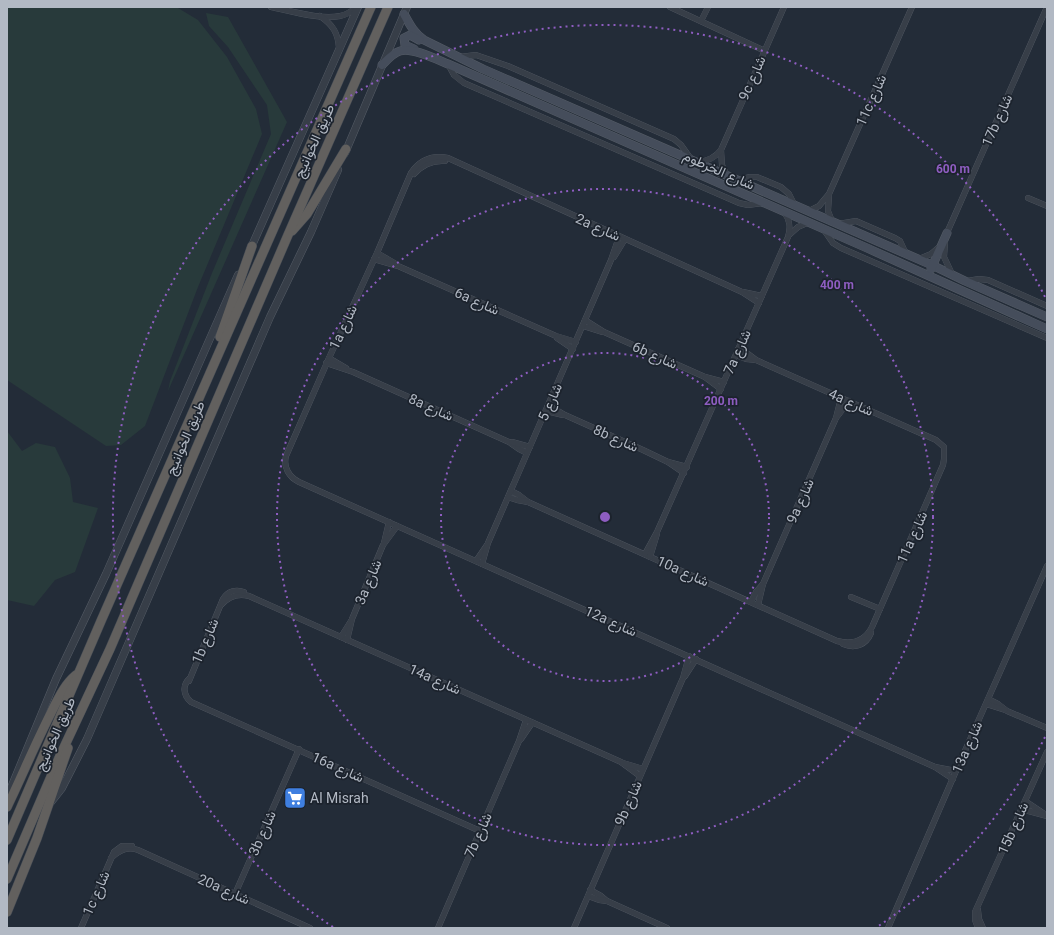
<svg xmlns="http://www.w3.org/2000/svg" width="1054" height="935" font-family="Roboto,Vazirmatn,sans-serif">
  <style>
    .green { fill: #283a3b }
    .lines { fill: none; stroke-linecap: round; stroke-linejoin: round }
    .minor-casing { stroke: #555c66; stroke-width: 6 }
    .tertiary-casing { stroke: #555c66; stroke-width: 8 }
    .secondary-casing { stroke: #555c66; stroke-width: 9 }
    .trunk-casing { stroke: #424953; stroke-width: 10 }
    .minor { stroke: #373e48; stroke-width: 5.5 }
    .tertiary { stroke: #373e48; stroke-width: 7 }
    .secondary { stroke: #454d5b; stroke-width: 8 }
    .trunk { stroke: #62605e; stroke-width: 9 }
    .ring { fill: none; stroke: #8e5dc1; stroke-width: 2; stroke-dasharray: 2 4 }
    .labels { text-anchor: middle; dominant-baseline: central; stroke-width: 3.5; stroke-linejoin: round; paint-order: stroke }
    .street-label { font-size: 14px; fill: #b2b9c4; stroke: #1c232d }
    .poi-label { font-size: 14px; fill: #b2b9c4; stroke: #1c232d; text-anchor: start }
    .centre { fill: #8e5dc1; stroke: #1c232d; stroke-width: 2 }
    .ring-label { font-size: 12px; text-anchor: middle; font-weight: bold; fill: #8e5dc1; stroke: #1c232d; stroke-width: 3.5; stroke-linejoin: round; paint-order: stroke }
  </style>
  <rect width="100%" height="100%" fill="#232c38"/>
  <!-- green -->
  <g class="green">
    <polygon points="7,7 172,7 178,8 198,20 227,57 256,109 262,134 198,287 145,426 121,445 106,446 7,380"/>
    <polygon points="206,13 228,17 287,122 168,391 170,381 212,273 271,134 267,105 228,47 209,26"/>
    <polygon points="7,431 22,451 36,443 55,447 70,478 73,502 98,508 75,572 55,580 34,606 7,600"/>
  </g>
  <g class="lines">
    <!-- minor casing -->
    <g class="minor-casing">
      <g id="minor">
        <path d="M271,7c20,4 49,13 69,9 7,-1 12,-5 17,-9"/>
        <polyline points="670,7 765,51"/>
        <path d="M320,16c13,9 18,17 19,32"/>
        <polyline points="701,21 708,7"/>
        <polyline points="459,57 476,55 508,66 674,139 681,145 691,159"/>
        <polyline points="448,64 454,75 464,83 739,203 748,205 763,203"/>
        <polyline points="721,150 722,165 727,175"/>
        <path d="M698,162c10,-1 17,-4 23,-12l63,-143"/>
        <path d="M414,174c8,-9 18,-14 31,-13"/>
        <polyline points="739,180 750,177 757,177 781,187 789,194 794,204"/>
        <polyline points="829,196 828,211 832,221"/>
        <polyline points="1028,198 1047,206"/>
        <polyline points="809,211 819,206 829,194 912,7"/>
        <polyline points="838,224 856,221 895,238 900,241 906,254"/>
        <polyline points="824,230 833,243 841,248 1047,338"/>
        <polyline points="789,235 798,227 807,223"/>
        <polyline points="946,235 1047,7"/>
        <polyline points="945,243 944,257 952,274"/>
        <polyline points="377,253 396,264"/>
        <polyline points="614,257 625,239"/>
        <polyline points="374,259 398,266 556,336 576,342"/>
        <polyline points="919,259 931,254 938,248"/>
        <polyline points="967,281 979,279 988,280 1047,306"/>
        <polyline points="743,292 762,296"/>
        <path d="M759,303l-17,-11 -294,-134c-15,-3 -28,2 -37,15l-34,80 -48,105 -43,98c-3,11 3,21 13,26l636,285 21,4"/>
        <polyline points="585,320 604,332 705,377 721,389"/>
        <polyline points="583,326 602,332"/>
        <polyline points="557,338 573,349"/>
        <polyline points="736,355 746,359 756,360"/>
        <polyline points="329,358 346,368"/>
        <polyline points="326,363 353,372 509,442 519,449 527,453"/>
        <polyline points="705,377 724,382"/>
        <polyline points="548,405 565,415 643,450 668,462 687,467"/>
        <polyline points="546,411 563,415"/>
        <polyline points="836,418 849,401"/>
        <polyline points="512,442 530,447"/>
        <polyline points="668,462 684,473"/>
        <polyline points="511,491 519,495 528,502"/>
        <path d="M508,497l9,3 11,2 309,139c16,4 28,0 35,-14l71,-162 1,-6v-12l-8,-7 -180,-80 -8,-6 -10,-5"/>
        <polyline points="384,543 389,522"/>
        <path d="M645,554l12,-22 131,-295c3,-10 2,-17 -4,-25"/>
        <polyline points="650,557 657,534"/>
        <polyline points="476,561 487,545"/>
        <polyline points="482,564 488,543 611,260 619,237"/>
        <polyline points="851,597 880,609"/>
        <polyline points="751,602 756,592 763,584"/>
        <path d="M221,605c8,-9 17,-12 28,-9l372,166 19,14"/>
        <polyline points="758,605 763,584 836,418 841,398"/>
        <polyline points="341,637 351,621"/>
        <polyline points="347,640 352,619 383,545 397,526"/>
        <path d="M843,644c12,5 23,1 28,-11"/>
        <polyline points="685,676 696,659"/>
        <path d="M190,678c-8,7 -7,17 1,24l289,129"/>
        <path d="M189,681l34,-82c5,-8 13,-10 21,-7"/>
        <polyline points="988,699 998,704 1007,711 1047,728"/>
        <polyline points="986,704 1005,710"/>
        <polyline points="521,739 532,723"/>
        <polyline points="623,763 643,769"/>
        <polyline points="935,767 953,779"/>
        <polyline points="1025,801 1043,813"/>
        <polyline points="1021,809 1047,816"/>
        <path d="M111,858c8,-8 17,-12 27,-8l172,78"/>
        <polyline points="590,890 601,896 607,901 667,928"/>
        <polyline points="235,894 299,749"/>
        <polyline points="588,896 599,900 607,901"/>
        <polyline points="978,910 979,919 983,928"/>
        <polyline points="81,928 114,852 122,846 132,846"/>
        <polyline points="438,928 519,741 526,720"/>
        <polyline points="574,928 683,678 689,656"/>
        <polyline points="888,928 956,771 1047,566"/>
        <polyline points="978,928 975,920 975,912 1047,752"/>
      </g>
    </g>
    <!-- tertiary casing -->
    <g class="tertiary-casing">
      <g id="tertiary">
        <polyline points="345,153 407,7"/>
        <polyline points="250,250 358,7"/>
        <polyline points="8,795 56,679 106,574 238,275"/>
        <polyline points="51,802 62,788 87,739 270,317 311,232 338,170"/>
      </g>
    </g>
    <!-- secondary casing -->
    <g class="secondary-casing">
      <g id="secondary">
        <path d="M404,14c6,11 10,19 20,26l59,29 451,197 31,15 82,36"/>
        <polyline points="414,49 405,45 404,38 410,35 419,40"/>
        <path d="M382,65c5,-5 11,-12 18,-14 12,-4 36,8 48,13l419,184 180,81"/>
        <polyline points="931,269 947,233"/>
      </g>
    </g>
    <!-- trunk casing -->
    <g class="trunk-casing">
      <g id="trunk">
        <polyline points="292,231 307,214 346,149"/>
        <polyline points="220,337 252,246"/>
        <path d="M7,807c15,-31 28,-63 44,-94 7,-14 13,-28 25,-38"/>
        <polyline points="7,840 101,621 371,7"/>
        <polyline points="7,879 59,758 110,649 288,235 388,7"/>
        <polyline points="7,912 37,838 68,748"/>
      </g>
    </g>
    <!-- minor -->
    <use href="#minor" class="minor"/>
    <!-- tertiary -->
    <use href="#tertiary" class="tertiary"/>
    <!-- secondary -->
    <use href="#secondary" class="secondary"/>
    <!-- trunk -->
    <use href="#trunk" class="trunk"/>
  </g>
  <!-- distance rings -->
  <g class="ring">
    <circle cx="605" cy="517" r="164"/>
    <circle cx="605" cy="517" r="328"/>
    <path d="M1045 737A492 492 0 0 1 877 927M333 927A492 492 0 1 1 1045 297"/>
  </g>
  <!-- icons -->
  <defs>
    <g id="supermarket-square" transform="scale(1.15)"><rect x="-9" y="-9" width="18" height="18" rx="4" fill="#3f7fe0" stroke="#1c232d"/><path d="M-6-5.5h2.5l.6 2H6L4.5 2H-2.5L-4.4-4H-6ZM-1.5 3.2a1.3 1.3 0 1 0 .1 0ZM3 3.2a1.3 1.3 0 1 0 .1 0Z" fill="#fff"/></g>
  </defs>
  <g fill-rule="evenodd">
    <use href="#supermarket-square" x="295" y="798"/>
  </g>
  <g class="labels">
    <!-- street labels -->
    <g class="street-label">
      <text transform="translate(752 78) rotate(-66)">9c شارع</text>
      <text transform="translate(871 100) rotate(-66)">11c شارع</text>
      <text transform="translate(997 120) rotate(-66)">17b شارع</text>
      <text transform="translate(314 141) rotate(-66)">طريق الخوانيج</text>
      <text transform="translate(719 170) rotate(24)">شارع الخرطوم</text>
      <text transform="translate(598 227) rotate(24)">2a شارع</text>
      <text transform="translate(477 301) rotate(24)">6a شارع</text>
      <text transform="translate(343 327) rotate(-65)">1a شارع</text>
      <text transform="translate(737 352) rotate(-66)">7a شارع</text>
      <text transform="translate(655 355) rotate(24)">6b شارع</text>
      <text transform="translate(550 402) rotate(-66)">شارع 5</text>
      <text transform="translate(851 402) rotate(24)">4a شارع</text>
      <text transform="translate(431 407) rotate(24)">8a شارع</text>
      <text transform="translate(185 438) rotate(-67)">طريق الخوانيج</text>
      <text transform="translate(616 438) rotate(24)">8b شارع</text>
      <text transform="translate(800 501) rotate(-66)">9a شارع</text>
      <text transform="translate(912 537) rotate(-66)">11a شارع</text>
      <text transform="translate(683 571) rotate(24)">10a شارع</text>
      <text transform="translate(368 582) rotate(-67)">3a شارع</text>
      <text transform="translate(611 621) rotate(24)">12a شارع</text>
      <text transform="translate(205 641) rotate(-67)">1b شارع</text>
      <text transform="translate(435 679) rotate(24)">14a شارع</text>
      <text transform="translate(55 734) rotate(-66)">طريق الخوانيج</text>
      <text transform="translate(967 747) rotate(-66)">13a شارع</text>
      <text transform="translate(338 767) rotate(24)">16a شارع</text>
      <text transform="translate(628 803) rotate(-66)">9b شارع</text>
      <text transform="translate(1013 828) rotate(-66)">15b شارع</text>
      <text transform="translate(262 833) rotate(-66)">3b شارع</text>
      <text transform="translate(478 835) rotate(-66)">7b شارع</text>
      <text transform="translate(224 889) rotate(24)">20a شارع</text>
      <text transform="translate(96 893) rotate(-66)">1c شارع</text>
    </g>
    <!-- poi labels -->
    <g class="poi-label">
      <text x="310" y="798">Al Misrah</text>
    </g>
  </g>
  <circle cx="605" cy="517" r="6" class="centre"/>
  <g class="ring-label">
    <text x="953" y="173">600 m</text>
    <text x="837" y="289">400 m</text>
    <text x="721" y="405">200 m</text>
  </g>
  <!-- border -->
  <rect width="1054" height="935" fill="none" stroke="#b2b9c4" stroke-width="16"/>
</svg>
